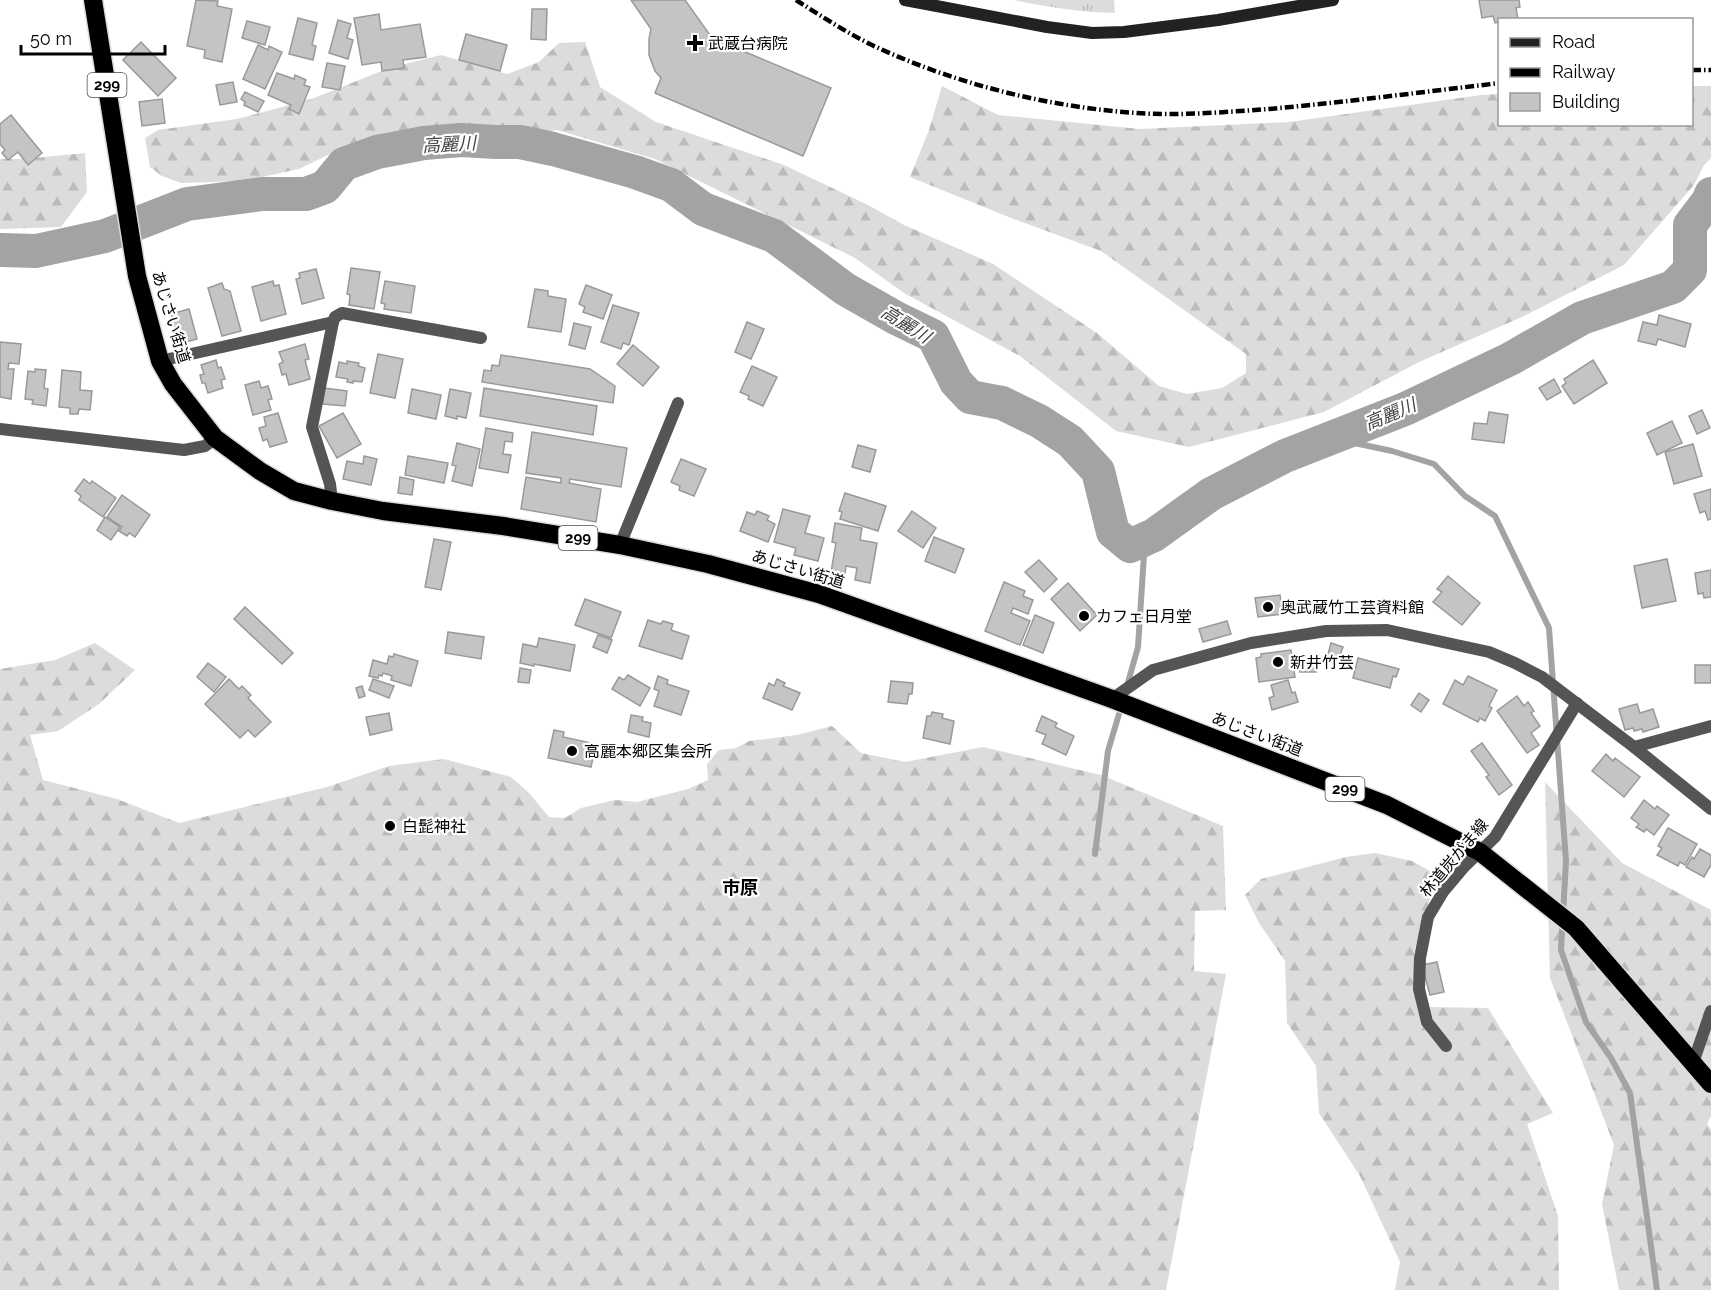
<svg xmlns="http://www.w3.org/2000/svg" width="1711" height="1290" font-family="Raleway,'Noto Sans JP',sans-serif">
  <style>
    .grass { fill: url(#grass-tufts) }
    .forest { fill: url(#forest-firs) }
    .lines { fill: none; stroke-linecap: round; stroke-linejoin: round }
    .stream { stroke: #a3a3a3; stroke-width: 6 }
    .river { stroke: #a3a3a3; stroke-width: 34 }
    .building { fill: #c4c4c4; stroke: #999; stroke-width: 1.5 }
    .highway-casing { stroke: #dbdbdb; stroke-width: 21 }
    .street { stroke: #555; stroke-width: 12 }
    .secondary { stroke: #222; stroke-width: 12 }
    .highway { stroke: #000; stroke-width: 18 }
    .rail { stroke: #000; stroke-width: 4.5; stroke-dasharray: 9 3 1.5 3; stroke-linecap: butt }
    .poi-dot { fill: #000; stroke: #fff; stroke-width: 2 }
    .labels { text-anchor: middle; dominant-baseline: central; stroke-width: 4.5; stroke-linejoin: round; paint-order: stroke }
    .shield { fill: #fff; stroke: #4c4c4c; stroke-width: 1.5 }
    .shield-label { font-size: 15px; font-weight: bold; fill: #000 }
    .poi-label { font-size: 16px; fill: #000; stroke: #fff; text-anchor: start }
    .street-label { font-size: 16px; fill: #000; stroke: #fff }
    .water-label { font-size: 18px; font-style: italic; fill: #444; stroke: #fff }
    .neighbourhood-label { font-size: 18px; font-weight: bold; fill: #000; stroke: #fff }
  </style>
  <defs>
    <pattern id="grass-tufts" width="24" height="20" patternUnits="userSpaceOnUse" patternTransform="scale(1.5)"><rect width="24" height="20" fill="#dcdcdc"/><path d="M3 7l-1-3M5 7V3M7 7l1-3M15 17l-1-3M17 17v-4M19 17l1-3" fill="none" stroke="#bbb"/></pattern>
    <pattern id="forest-firs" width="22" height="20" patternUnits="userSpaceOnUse" patternTransform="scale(1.5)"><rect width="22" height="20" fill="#dcdcdc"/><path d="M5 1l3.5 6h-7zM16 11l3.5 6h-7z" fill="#bbb"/></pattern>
  </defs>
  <rect width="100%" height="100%" fill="#fff"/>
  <!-- grass -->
  <path class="grass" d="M1014,0h100l1,13c-35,-1 -67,-6 -101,-13z"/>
  <!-- forest -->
  <g class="forest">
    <polygon points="585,42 600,87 656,122 784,165 870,206 904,225 993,264 1097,333 1159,386 1187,394 1222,388 1246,373 1246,354 1101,251 1011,218 910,177 929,130 942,86 998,115 1140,129 1289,122 1481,95 1499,94 1500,124 1692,124 1692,86 1711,86 1711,158 1704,165 1694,185 1624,265 1522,317 1419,362 1324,412 1189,447 1116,431 1020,356 904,293 855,258 655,159 557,130 532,134 506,135 471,130 437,128 411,130 355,142 299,169 243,181 181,183 162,176 150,167 145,138 158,130 237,119 278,108 314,98 389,68 441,55 507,74 539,62 559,43"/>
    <polygon points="85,153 87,192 61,227 0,229 0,159 24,159"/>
    <polygon points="95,643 135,670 99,704 58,731 30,735 43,780 117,799 179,823 327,787 389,766 444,759 511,777 529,793 549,817 565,818 581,808 615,800 637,802 688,789 708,780 707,764 719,750 736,748 749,741 797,735 832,726 861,753 905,762 983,747 1101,775 1223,826 1226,910 1195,911 1194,971 1226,974 1166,1290 0,1290 0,669 55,660"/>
    <polygon points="1545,782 1622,863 1711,910 1711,1116 1707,1124 1711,1129 1711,1290 1619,1290 1602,1204 1614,1145 1550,978"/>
    <polygon points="1375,853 1412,861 1437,875 1414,952 1414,994 1427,1007 1488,1008 1553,1113 1527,1124 1558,1216 1559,1290 1395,1290 1400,1262 1360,1176 1319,1113 1316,1066 1287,1023 1285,961 1259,923 1245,895 1261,879 1346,857"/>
  </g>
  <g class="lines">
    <!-- stream -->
    <g class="stream">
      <polyline points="1331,438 1392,451 1434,464 1465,496 1495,516 1549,628 1566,861 1561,950 1586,1022 1611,1058 1630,1093 1657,1290"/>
      <polyline points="1127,686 1138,647 1145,539"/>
      <polyline points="1095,854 1108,751 1122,704"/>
    </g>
    <!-- river -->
    <polyline class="river" points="0,250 36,251 105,236 187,204 262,194 306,194 325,187 344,164 377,152 424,143 461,140 496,142 520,142 553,149 635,172 671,185 703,209 774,236 845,289 896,318 933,336 956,382 970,397 1002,403 1039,421 1070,441 1098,471 1113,532 1130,546 1154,535 1211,494 1285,456 1405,409 1510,359 1582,318 1673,287 1690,270 1690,225 1709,200 1711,194"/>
  </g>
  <!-- building -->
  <g class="building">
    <polygon points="196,0 218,1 217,6 232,9 222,62 204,58 205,50 187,46"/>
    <polygon points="631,0 685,0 712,38 831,88 803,156 655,93 661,78 655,71 649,55 649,39 651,29"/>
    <polygon points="1479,0 1519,0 1520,7 1516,8 1518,19 1500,20 1500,22 1495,23 1493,16 1482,18"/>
    <polygon points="532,9 547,9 546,40 531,39"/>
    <polygon points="379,14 381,30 420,24 426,57 403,60 404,68 382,71 381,62 362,65 354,18"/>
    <polygon points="298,18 317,23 312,45 316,46 313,60 289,54"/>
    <polygon points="338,20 351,24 347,38 353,40 348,59 329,53"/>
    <polygon points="247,21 270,27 265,45 242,38"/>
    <polygon points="466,34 507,45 500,71 459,60"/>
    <polygon points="141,42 176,78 158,96 123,60"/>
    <polygon points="258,45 268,50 269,46 282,52 265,89 243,79"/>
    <polygon points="327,63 345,66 340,90 322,87"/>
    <polygon points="277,73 294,79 295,75 306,80 304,85 310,87 299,114 289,109 291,105 268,95"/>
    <polygon points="233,82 237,102 220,105 216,85"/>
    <polygon points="245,92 264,101 258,112 244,105 245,102 241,99"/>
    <polygon points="162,99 165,123 142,126 139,102"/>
    <polygon points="11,115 42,153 28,165 18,152 8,160 2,153 5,150 0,144 0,124"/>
    <polygon points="351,268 380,272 374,309 349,305 350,295 347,294"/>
    <polygon points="316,269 324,298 302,304 296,279 300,278 299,273"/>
    <polygon points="273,281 274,286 279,285 286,314 261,321 252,287"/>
    <polygon points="385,281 415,286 411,313 384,309 385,304 381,303"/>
    <polygon points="222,283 224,289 230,291 241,331 222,336 208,288"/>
    <polygon points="586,285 612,295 603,319 583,312 585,307 579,304"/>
    <polygon points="535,289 548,291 548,296 566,299 561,332 528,327"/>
    <polygon points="613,305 639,313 629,345 623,343 621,349 601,342"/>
    <polygon points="189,309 197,339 179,344 171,314"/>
    <polygon points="1659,315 1691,324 1685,347 1658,339 1656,345 1638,341 1643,322 1657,325"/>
    <polygon points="747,322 764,329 751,359 735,352"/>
    <polygon points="574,323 591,327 585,349 569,345"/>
    <polygon points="0,342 21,344 19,364 9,363 8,369 14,369 11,399 0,397"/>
    <polygon points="305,344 309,359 305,360 310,379 289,385 286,374 282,375 279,364 283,362 279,352"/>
    <polygon points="633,345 659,367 643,386 617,364"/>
    <polygon points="378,354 403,359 395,398 370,393"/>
    <polygon points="501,355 590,369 615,386 613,403 482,382 484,370 491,371 492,365 499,366"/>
    <polygon points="216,360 218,368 221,367 225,379 221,380 223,388 208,393 205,383 202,383 200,375 204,374 201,365"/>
    <polygon points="1593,360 1607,383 1574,404 1562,386 1566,383 1564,379"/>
    <polygon points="347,361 359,363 358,366 365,368 362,382 353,381 353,383 347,382 348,379 336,377 339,362 347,364"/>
    <polygon points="752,366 777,377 763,406 748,399 749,396 740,392"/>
    <polygon points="35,369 46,370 44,388 48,389 46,406 32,404 33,400 25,399 28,371 35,372"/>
    <polygon points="62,370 81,372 80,390 92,391 90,410 79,409 78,414 70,414 70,408 59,407"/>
    <polygon points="1554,379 1561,392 1547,400 1539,388"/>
    <polygon points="259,381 261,388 268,386 272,399 268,400 271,410 253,415 245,385"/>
    <polygon points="324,388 347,391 345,406 323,404"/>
    <polygon points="484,388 597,406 593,435 480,416"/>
    <polygon points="412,389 441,395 436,419 408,413"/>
    <polygon points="450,389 471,393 466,418 457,416 457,419 445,416"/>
    <polygon points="1702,410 1710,428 1697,434 1689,416"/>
    <polygon points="1489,412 1508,415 1504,443 1472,439 1474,423 1487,424"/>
    <polygon points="278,413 287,442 270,447 267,439 263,441 259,428 266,426 264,417"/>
    <polygon points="343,413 361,444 337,458 319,426"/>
    <polygon points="1672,421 1682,443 1657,455 1647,433"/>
    <polygon points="486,428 513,433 512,442 505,441 503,454 511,455 508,473 479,468"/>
    <polygon points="532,432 627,448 621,487 570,479 569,483 601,489 596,522 521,509 526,477 561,483 561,478 526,473"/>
    <polygon points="457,443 480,449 472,486 452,481 456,466 452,465"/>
    <polygon points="1693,444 1702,476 1674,484 1665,452"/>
    <polygon points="858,445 876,450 870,472 852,467"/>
    <polygon points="364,456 377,459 371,485 343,479 347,461 363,464"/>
    <polygon points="408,456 448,463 444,483 405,475"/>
    <polygon points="681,459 706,469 694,496 679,490 680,486 671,482"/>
    <polygon points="400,477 414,480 412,495 398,493"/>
    <polygon points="84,479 90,484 92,481 116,498 103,517 79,500 81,496 75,491"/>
    <polygon points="1711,489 1711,519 1708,520 1705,511 1700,513 1694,494"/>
    <polygon points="845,493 886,506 878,531 840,519 842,512 839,511"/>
    <polygon points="122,495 150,515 135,537 129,533 127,536 119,531 122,527 107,517"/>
    <polygon points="783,509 810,516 805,533 824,538 818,561 794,555 796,548 774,542"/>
    <polygon points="757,511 769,516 767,520 775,524 768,542 740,531 747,512 755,515"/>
    <polygon points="912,511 936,528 923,548 898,531"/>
    <polygon points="105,517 120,527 111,540 97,530"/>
    <polygon points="835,523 862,528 860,540 877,543 870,583 855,580 857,568 846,566 845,574 831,572 836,543 832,542"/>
    <polygon points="934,537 964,549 955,573 925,561"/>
    <polygon points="434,539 451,542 441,590 425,587"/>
    <polygon points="1667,559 1676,601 1642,608 1634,566"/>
    <polygon points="1039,560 1057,579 1044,592 1025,572"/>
    <polygon points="1711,570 1711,597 1704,598 1703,593 1698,594 1695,573"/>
    <polygon points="1448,576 1480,603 1462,625 1433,602 1442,592 1437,589"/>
    <polygon points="1004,582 1025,591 1023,596 1033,600 1028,614 1013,608 1011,613 1030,621 1020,645 985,631"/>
    <polygon points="1068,583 1097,615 1080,631 1051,599"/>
    <polygon points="1280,595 1283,614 1258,617 1255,598"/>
    <polygon points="585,599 621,612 611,638 575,625"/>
    <polygon points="245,607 293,653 282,664 234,619"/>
    <polygon points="1035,615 1054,623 1043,653 1023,645"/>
    <polygon points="648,620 661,624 663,621 673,624 671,630 689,636 682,659 639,646"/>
    <polygon points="1227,621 1231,634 1203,642 1199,629"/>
    <polygon points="448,632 484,637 481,659 445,653"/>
    <polygon points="598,635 612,640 607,653 593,647"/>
    <polygon points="539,638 575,645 570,671 534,664 534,666 520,663 523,644 537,647"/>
    <polygon points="1331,643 1343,647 1338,661 1327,658"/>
    <polygon points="1291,650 1295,677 1259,682 1256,658 1261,657 1261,654"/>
    <polygon points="394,654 418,661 411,686 391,680 392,676 383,673 382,676 379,675 378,678 369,676 373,660 387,664 389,656 393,657"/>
    <polygon points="1358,658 1399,669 1396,677 1393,676 1390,688 1353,678"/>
    <polygon points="1300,659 1316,660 1316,672 1300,672"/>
    <polygon points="208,663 226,677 214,692 197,677"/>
    <rect x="1695" y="665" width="16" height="18"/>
    <polygon points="520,668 531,670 529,683 518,682"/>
    <polygon points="628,675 650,688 640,706 612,689 619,677 624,680"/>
    <polygon points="658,676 668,680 667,684 689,691 681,715 654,706 659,691 654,689"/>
    <polygon points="1468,676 1497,690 1489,706 1492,708 1485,721 1480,718 1478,722 1443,704 1455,680 1463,685"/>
    <polygon points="229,679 239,689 242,686 251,695 248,698 271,722 255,737 248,730 240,738 205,704"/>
    <polygon points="373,679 394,686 389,698 369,690"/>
    <polygon points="777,679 785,683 783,686 800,693 792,710 763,698 769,683 774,686"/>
    <polygon points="1288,680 1292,693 1295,692 1298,702 1272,710 1269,698 1274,696 1271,685"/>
    <polygon points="891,681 913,683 912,694 909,694 907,704 888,702"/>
    <polygon points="362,686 365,696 359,698 356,688"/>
    <polygon points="1419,693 1429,700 1421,712 1411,705"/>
    <polygon points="1517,696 1524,706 1528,702 1534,711 1531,713 1540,726 1531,733 1539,745 1527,753 1497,711"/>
    <polygon points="1637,704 1640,713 1653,709 1659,727 1643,732 1642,729 1634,731 1633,728 1625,730 1619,709"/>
    <polygon points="932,712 943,714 942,718 954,721 950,744 923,738 927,716 931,716"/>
    <polygon points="389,713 392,730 370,735 366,717"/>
    <polygon points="631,715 643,717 642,721 651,723 649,737 628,732"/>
    <polygon points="1042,716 1057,723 1055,727 1074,736 1066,755 1042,744 1046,735 1036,731"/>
    <polygon points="554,730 564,732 563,737 596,744 591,767 548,758"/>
    <polygon points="1482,743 1512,785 1499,795 1486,777 1489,775 1471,751"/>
    <polygon points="1606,754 1613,761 1615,758 1640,777 1624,797 1592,771"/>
    <polygon points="1644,800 1655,809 1657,806 1669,815 1654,835 1646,829 1644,832 1636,827 1639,824 1631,818"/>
    <polygon points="1668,828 1697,844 1685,865 1680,862 1678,866 1657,855 1662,848 1658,846"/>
    <polygon points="1700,849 1711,855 1711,865 1704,877 1686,867 1692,857 1694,859"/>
    <polygon points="1437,962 1444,992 1430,995 1422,965"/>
  </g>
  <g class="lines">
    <!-- highway casing -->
    <g class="highway-casing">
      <polyline id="highway" points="93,0 137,276 160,361 173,384 215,438 260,471 294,491 332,501 383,511 503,526 620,545 708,564 819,594 1112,699 1387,805 1480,852 1576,928 1711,1084"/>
    </g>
    <!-- street -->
    <g class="street">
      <polyline points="160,361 333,322"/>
      <polyline points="0,429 184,450 205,446 215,438"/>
      <polyline points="332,501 330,484 312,427 333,322 335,317 342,313 481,338"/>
      <polyline points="620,545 678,403"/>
      <polyline points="1112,699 1153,670 1251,643 1326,631 1387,630 1489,652 1515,663 1542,677 1634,747 1711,809"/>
      <polyline points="1634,747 1711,726"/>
      <polyline points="1446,1046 1427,1022 1419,989 1420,958 1428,917 1443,892 1464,867 1495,837 1577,703"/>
      <polyline points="1693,1063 1711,1011"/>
    </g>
    <!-- secondary -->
    <polyline class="secondary" points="905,0 1047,27 1092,33 1124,32 1218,20 1333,0"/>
    <!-- highway -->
    <use href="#highway" class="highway"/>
    <!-- rail -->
    <g class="rail">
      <path d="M796,0c25,16 51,33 78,46 82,38 173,61 263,67 43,3 89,-1 132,-4 77,-7 154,-17 231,-26"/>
      <polyline points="1692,70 1711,70"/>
    </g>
  </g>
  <!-- markers -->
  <g class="poi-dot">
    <path d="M692 34h6v6h6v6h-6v6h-6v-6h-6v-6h6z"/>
    <circle cx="1268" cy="607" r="6"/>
    <circle cx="1084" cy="616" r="6"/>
    <circle cx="1278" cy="662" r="6"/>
    <circle cx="572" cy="751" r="6"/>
    <circle cx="390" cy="826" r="6"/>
  </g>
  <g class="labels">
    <!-- shield labels -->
    <g class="shield">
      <rect x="87.5" y="73" width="39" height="24" rx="4.5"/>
      <rect x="558.5" y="526" width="39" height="24" rx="4.5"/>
      <rect x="1325.5" y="777" width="39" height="24" rx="4.5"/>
    </g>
    <g class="shield-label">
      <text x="107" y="85">299</text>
      <text x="578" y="538">299</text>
      <text x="1345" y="789">299</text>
    </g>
    <!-- poi labels -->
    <g class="poi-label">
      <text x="708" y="43">武蔵台病院</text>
      <text x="1280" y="607">奥武蔵竹工芸資料館</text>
      <text x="1096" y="616">カフェ日月堂</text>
      <text x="1290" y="662">新井竹芸</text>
      <text x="584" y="751">高麗本郷区集会所</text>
      <text x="402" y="826">白髭神社</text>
    </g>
    <!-- street labels -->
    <g class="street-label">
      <text transform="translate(171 317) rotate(73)">あじさい街道</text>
      <text transform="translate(798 569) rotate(17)">あじさい街道</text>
      <text transform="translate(1257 734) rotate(21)">あじさい街道</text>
      <text transform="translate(1454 858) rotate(-50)">林道炭がま線</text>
    </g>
    <!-- water labels -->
    <g class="water-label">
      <text transform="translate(449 144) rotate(-3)">高麗川</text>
      <text transform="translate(906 324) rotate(32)">高麗川</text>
      <text transform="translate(1390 414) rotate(-23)">高麗川</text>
    </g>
    <!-- neighbourhood labels -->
    <g class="neighbourhood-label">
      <text x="740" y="887">市原</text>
    </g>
  </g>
  <!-- legend -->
  <rect x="1498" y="18" width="195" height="108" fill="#ffffff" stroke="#999999" stroke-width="1.5"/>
  <rect x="1510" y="38" width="30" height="9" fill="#222222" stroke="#999999" stroke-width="1.5"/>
  <text x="1552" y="48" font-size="18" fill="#000000">Road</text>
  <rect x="1510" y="68" width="30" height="9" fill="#000000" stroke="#999999" stroke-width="1.5"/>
  <text x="1552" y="78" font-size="18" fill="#000000">Railway</text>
  <rect x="1510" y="93" width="30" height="18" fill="#c4c4c4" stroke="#999999" stroke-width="1.5"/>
  <text x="1552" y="108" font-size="18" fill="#000000">Building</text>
  <!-- scale -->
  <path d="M21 45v9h144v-9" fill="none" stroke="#000000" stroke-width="3"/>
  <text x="30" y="45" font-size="18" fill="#000000" stroke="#ffffff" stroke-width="4.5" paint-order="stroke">50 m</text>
</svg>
